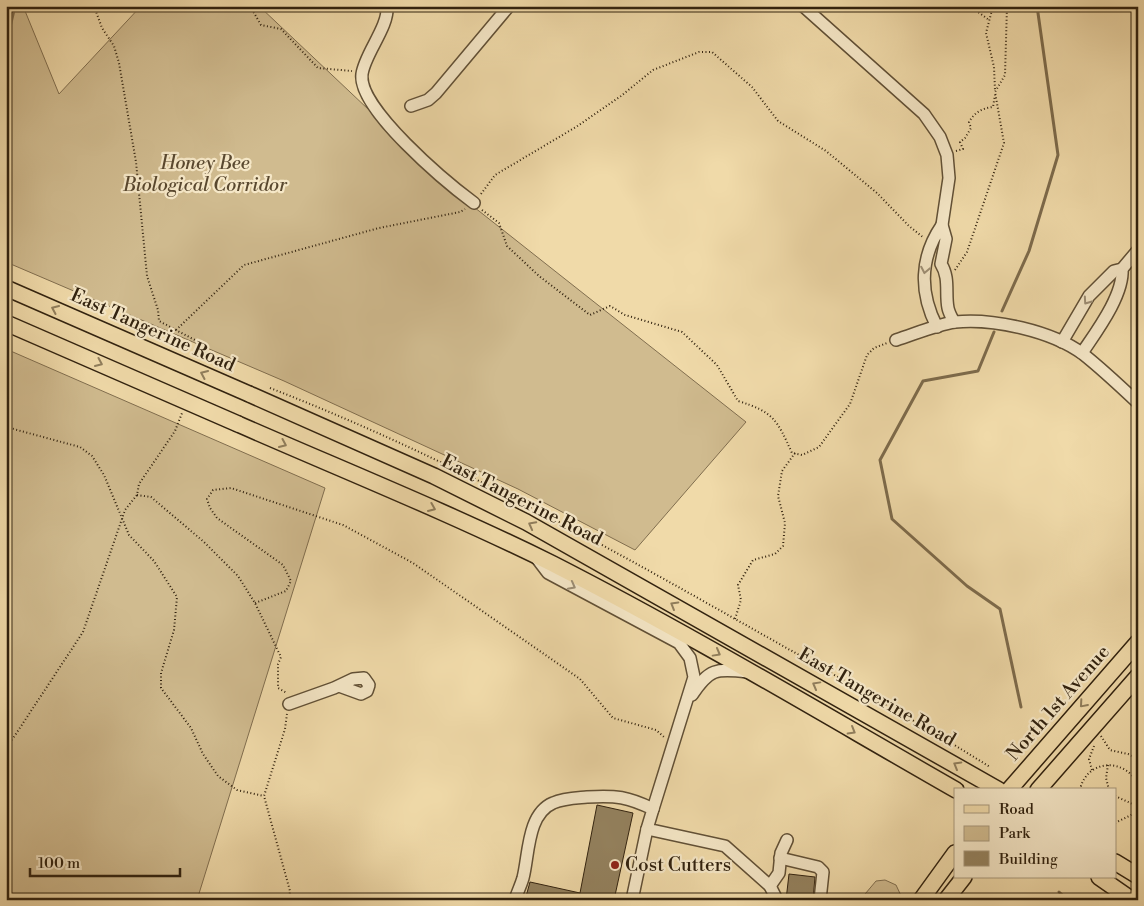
<svg xmlns="http://www.w3.org/2000/svg" width="1144" height="906" font-family="'Libre Bodoni',serif">
  <style>
    .green { fill: #d0bb8f; stroke: #806e4f }
    .lines { fill: none; stroke-linecap: round; stroke-linejoin: round }
    .stream { stroke: #7d6b4c; stroke-width: 3 }
    .building { fill: #94825f; stroke: #31220f }
    .minor-casing { stroke: #615036; stroke-width: 14 }
    .major-casing { stroke: #31220f; stroke-width: 18 }
    .path { stroke: #31220f; stroke-width: 2; stroke-dasharray: 1 2.5; stroke-linecap: butt }
    .minor { stroke: #f5e7c7; stroke-width: 11 }
    .major { stroke: #f0daa9; stroke-width: 15 }
    .major-bridge-casing { stroke: #31220f; stroke-width: 18; stroke-linecap: butt }
    .major-bridge { stroke: #f0daa9; stroke-width: 15 }
    .oneway { stroke: #9d8e74 }
    .oneway2 { stroke: #907e5c }
    .poi-dot { fill: #8f2418; stroke: #f5e7c7; stroke-width: 2 }
    .labels { text-anchor: middle; dominant-baseline: central; stroke-width: 4.5; stroke-linejoin: round; paint-order: stroke }
    .park-label { font-size: 19px; font-style: italic; fill: #59482f; stroke: #f5e7c7 }
    .street-label { font-size: 19px; fill: #31220f; stroke: #f5e7c7 }
    .poi-label { font-size: 19px; fill: #31220f; stroke: #f5e7c7; text-anchor: start }
  </style>
  <rect width="100%" height="100%" fill="#f0daa9"/>
  <filter id="stains"><feTurbulence type="fractalNoise" baseFrequency=".004" numOctaves="4"/><feColorMatrix values="0 0 0 0 .2 0 0 0 0 .09 0 0 0 0 .02 0 0 0 .5 -.17"/></filter>
  <radialGradient id="worn" r=".72"><stop offset=".6" stop-color="#630" stop-opacity="0"/><stop offset="1" stop-color="#630" stop-opacity=".3"/></radialGradient>
  <!-- green -->
  <g class="green">
    <polygon points="6,6 23,6 59,94 141,6 259,6 460,196 746,422 635,550 518,489 284,381 6,262"/>
    <polygon points="6,349 325,488 197,900 6,900"/>
    <polygon points="885,880 896,885 903,900 860,900 876,881"/>
  </g>
  <g class="lines">
    <!-- stream -->
    <g class="stream">
      <polyline points="6,44 15,6"/>
      <polyline points="1002,311 1029,251 1058,155 1037,6"/>
      <polyline points="994,332 978,371 923,381 880,460 892,519 967,586 1000,609 1021,707"/>
      <polyline points="1059,892 1068,900"/>
    </g>
  </g>
  <!-- building -->
  <g class="building">
    <polygon points="597,805 633,813 614,900 525,900 530,882 580,893"/>
    <polygon points="789,874 815,877 813,900 786,900"/>
  </g>
  <g class="lines">
    <!-- minor casing -->
    <g class="minor-casing">
      <g id="minor">
        <path d="M387,6c2,21 -22,47 -25,68 -5,34 85,109 112,129"/>
        <path d="M803,6l121,108 16,23 7,18 2,23 -7,47 4,14 -5,25c9,14 4,29 7,44 1,5 4,10 6,14"/>
        <polyline points="411,106 428,100 436,93 509,6"/>
        <path d="M937,327c-18,-35 -17,-70 5,-102"/>
        <path d="M896,340c19,-6 39,-15 59,-18 38,-4 97,9 128,32 19,15 37,32 55,49"/>
        <polyline points="1062,342 1089,296 1114,271 1122,269 1138,250"/>
        <path d="M1082,353c14,-21 42,-58 40,-84"/>
        <polyline points="535,556 548,573 679,643 690,658 694,677 653,809"/>
        <path d="M692,695c17,-26 24,-27 55,-23"/>
        <polyline points="289,704 334,688 353,679 364,678 369,685 367,691 361,694 339,686"/>
        <polyline points="780,858 818,867 823,872 820,900"/>
        <polyline points="770,886 779,873 781,853 787,840"/>
        <path d="M515,900c2,-7 6,-15 8,-22 6,-23 4,-64 30,-75 11,-5 23,-5 34,-6 29,-2 41,0 66,12l-6,20 78,17 45,40 7,14"/>
        <polyline points="632,900 647,829"/>
      </g>
    </g>
    <!-- major casing -->
    <g class="major-casing">
      <g id="major">
        <polyline points="249,394 434,476 526,522 999,790"/>
        <path d="M238,424c105,46 212,89 315,140 137,70 270,150 403,226"/>
        <polyline points="1009,790 1138,642"/>
        <polyline points="1038,790 1138,676"/>
        <polyline points="1115,862 1138,876"/>
        <polyline points="1099,877 1132,900"/>
        <polyline points="921,900 955,853"/>
        <polyline points="946,900 964,877"/>
      </g>
    </g>
    <!-- path -->
    <g class="path">
      <polyline points="94,6 102,28 114,46 119,63 136,162 147,276 158,310 159,321 208,347 203,359"/>
      <polyline points="250,6 261,25 281,29 318,68 352,71"/>
      <polyline points="970,6 989,20"/>
      <polyline points="993,6 986,33 994,67 995,90"/>
      <polyline points="95,9 103,6"/>
      <path d="M956,151l7,-2 -3,-7 5,-4 6,-10 -2,-6c5,-9 13,-14 24,-15l2,-12"/>
      <polyline points="481,194 495,175 576,127 621,96 653,70 699,52 712,52 752,87 778,121 826,151 877,193 909,226 924,238"/>
      <path d="M482,210l17,13 8,23 32,30 51,39 20,-9 15,9 57,17 35,33 21,36c36,11 39,19 54,52l10,2 17,-8 31,-43 17,-49 7,-7 13,-5"/>
      <polyline points="955,270 967,252 1004,143 995,92 1005,75 1007,6"/>
      <polyline points="176,330 244,265 379,228 460,212 465,209"/>
      <path d="M270,388c160,62 302,139 451,223 90,51 181,101 269,156"/>
      <polyline points="6,427 80,447 92,456 104,475 129,535 154,561 177,597 174,630 161,673 161,688 191,728 203,754 218,776 237,790 264,796"/>
      <polyline points="137,495 151,497 204,542 238,576 255,603 281,657 278,664 278,688 287,693"/>
      <polyline points="255,603 286,591 291,581 283,565 217,518 210,508 207,499 213,490 231,488 343,525 413,563 580,679 613,718 656,730 664,737"/>
      <polyline points="735,619 741,600 738,585 753,560 775,554 783,546 785,523 778,496 782,471 795,453"/>
      <polyline points="287,714 285,729 264,796 290,891 289,900"/>
      <polyline points="1101,736 1110,750 1128,754 1138,759"/>
      <polyline points="6,749 83,632 125,510 137,495 139,484 175,431 182,413"/>
      <polyline points="1108,765 1106,778 1109,790"/>
      <polyline points="1092,770 1089,759 1094,746"/>
      <path d="M1080,790c6,-31 46,-33 58,-5"/>
      <polyline points="1115,796 1137,806"/>
      <polyline points="1115,823 1131,815 1138,803"/>
    </g>
    <!-- minor -->
    <use href="#minor" class="minor"/>
    <!-- major -->
    <use href="#major" class="major"/>
    <!-- major-bridge casing -->
    <g class="major-bridge-casing">
      <g id="major-bridge">
        <polyline points="6,288 249,394"/>
        <polyline points="6,323 238,424"/>
      </g>
    </g>
    <!-- major-bridge -->
    <use href="#major-bridge" class="major-bridge"/>
  </g>
  <!-- one-way arrows -->
  <defs><path id="oneway-chevron" d="M-2-3.5L2.5 0L-2 3.5" fill="none" stroke-width="1.6" stroke-linecap="round" stroke-linejoin="round" transform="scale(1.25)"/></defs>
  <g class="oneway">
    <use href="#oneway-chevron" transform="translate(925 270) rotate(101)"/>
    <use href="#oneway-chevron" transform="translate(1087 301) rotate(125)"/>
    <use href="#oneway-chevron" transform="translate(572 586) rotate(28)"/>
  </g>
  <g class="oneway2">
    <use href="#oneway-chevron" transform="translate(55 309) rotate(-156)"/>
    <use href="#oneway-chevron" transform="translate(99 363) rotate(24)"/>
    <use href="#oneway-chevron" transform="translate(204 374) rotate(-156)"/>
    <use href="#oneway-chevron" transform="translate(283 444) rotate(24)"/>
    <use href="#oneway-chevron" transform="translate(432 508) rotate(23)"/>
    <use href="#oneway-chevron" transform="translate(532 525) rotate(-152)"/>
    <use href="#oneway-chevron" transform="translate(674 605) rotate(-150)"/>
    <use href="#oneway-chevron" transform="translate(717 653) rotate(29)"/>
    <use href="#oneway-chevron" transform="translate(816 685) rotate(-151)"/>
    <use href="#oneway-chevron" transform="translate(1083 704) rotate(131)"/>
    <use href="#oneway-chevron" transform="translate(852 731) rotate(30)"/>
    <use href="#oneway-chevron" transform="translate(957 765) rotate(-150)"/>
  </g>
  <!-- markers -->
  <circle class="poi-dot" cx="615" cy="865" r="5"/>
  <g class="labels">
    <!-- park labels -->
    <g class="park-label">
      <text x="205" y="163">Honey Bee<tspan x="205" dy="22">Biological Corridor</tspan></text>
    </g>
    <!-- street labels -->
    <g class="street-label">
      <text transform="translate(153 330) rotate(24)">East Tangerine Road</text>
      <text transform="translate(522 500) rotate(27)">East Tangerine Road</text>
      <text transform="translate(877 697) rotate(30)">East Tangerine Road</text>
      <text transform="translate(1058 703) rotate(-49)">North 1st Avenue</text>
    </g>
    <!-- poi labels -->
    <g class="poi-label">
      <text x="625" y="865">Cost Cutters</text>
    </g>
  </g>
  <!-- margin -->
  <rect width="1144" height="906" fill="none" stroke="#f0daa9" stroke-width="25"/>
  <rect x="8" y="8" width="1129" height="891" fill="none" stroke="#31220f" stroke-width="2.5"/>
  <rect x="12" y="12" width="1119" height="881" fill="none" stroke="#31220f"/>
  <!-- legend -->
  <rect x="954" y="788" width="162" height="90" fill="#f5e7c7" stroke="#a7987d"/>
  <rect x="964" y="805" width="25" height="8" fill="#f0daa9" stroke="#a7987d"/>
  <text x="999" y="814" font-size="15" fill="#31220f">Road</text>
  <rect x="964" y="826" width="25" height="15" fill="#d0bb8f" stroke="#a7987d"/>
  <text x="999" y="838" font-size="15" fill="#31220f">Park</text>
  <rect x="964" y="851" width="25" height="15" fill="#94825f" stroke="#a7987d"/>
  <text x="999" y="864" font-size="15" fill="#31220f">Building</text>
  <!-- scale -->
  <path d="M30 868v8h150v-8" fill="none" stroke="#31220f" stroke-width="2.5"/>
  <text x="38" y="868" font-size="15" fill="#31220f" stroke="#f5e7c7" stroke-width="4" paint-order="stroke">100 m</text>
  <rect width="100%" height="100%" filter="url(#stains)"/>
  <rect width="100%" height="100%" fill="url(#worn)"/>
</svg>
